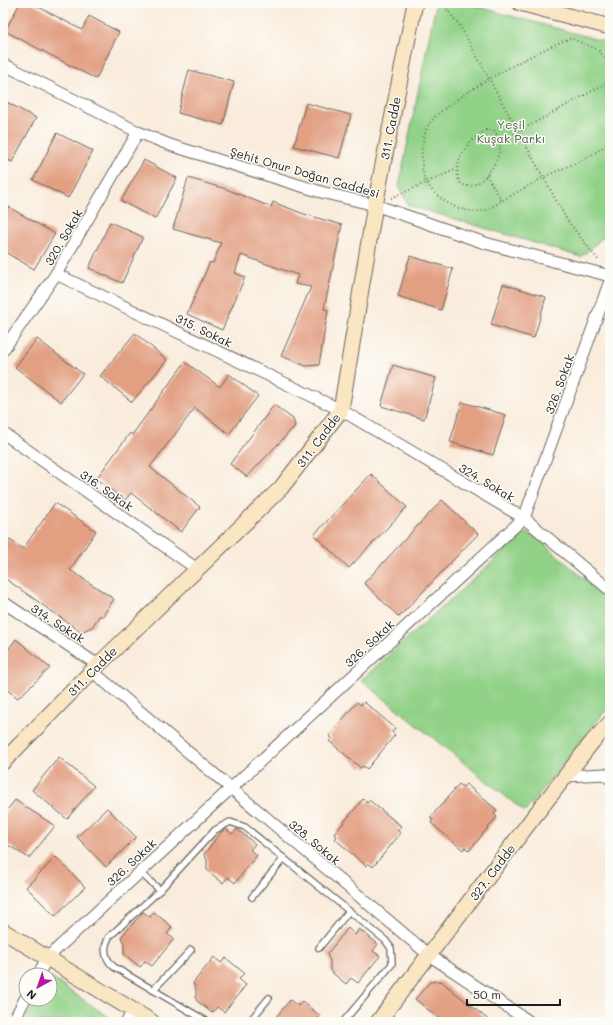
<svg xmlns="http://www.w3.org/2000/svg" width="613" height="1025" font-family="Mali,sans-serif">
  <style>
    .green { fill: #92d288; stroke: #577752 }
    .building { fill: #e29f82 }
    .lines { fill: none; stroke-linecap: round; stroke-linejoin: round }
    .lane-casing { stroke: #69655f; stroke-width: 8 }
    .street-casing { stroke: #69655f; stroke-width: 13 }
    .secondary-casing { stroke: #69655f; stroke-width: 17 }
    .path { stroke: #69655f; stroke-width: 2; stroke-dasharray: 1 3; stroke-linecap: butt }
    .lane { stroke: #fff; stroke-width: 5.5 }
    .street { stroke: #fff; stroke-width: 11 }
    .secondary { stroke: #fbe6c4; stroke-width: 15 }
    .labels { text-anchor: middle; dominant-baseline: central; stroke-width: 3; stroke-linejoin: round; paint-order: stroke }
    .park-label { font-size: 12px; fill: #455c42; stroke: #fdfcf7 }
    .street-label { font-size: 12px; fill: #1c1c1c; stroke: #fdfcf7 }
  </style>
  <rect width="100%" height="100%" fill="#fdfcf7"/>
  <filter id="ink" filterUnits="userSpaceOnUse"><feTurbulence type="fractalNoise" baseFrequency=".025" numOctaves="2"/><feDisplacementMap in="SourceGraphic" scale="8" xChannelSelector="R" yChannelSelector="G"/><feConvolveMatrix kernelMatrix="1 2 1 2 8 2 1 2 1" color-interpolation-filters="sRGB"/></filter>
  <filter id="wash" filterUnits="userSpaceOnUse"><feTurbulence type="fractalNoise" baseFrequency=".012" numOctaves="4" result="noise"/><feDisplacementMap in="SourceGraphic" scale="16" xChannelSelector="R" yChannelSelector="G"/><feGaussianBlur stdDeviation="0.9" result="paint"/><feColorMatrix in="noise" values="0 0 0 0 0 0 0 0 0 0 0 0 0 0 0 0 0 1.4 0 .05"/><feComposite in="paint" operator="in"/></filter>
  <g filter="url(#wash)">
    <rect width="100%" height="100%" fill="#f9ecdc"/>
    <!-- green -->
    <g class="green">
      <polygon points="436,3 464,3 610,43 610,227 608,233 581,257 408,205 399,186"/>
      <polygon points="527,533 535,536 610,601 610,705 525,812 361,680 522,535"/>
      <polygon points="50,977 116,1022 24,1022 37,999 50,999"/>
    </g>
    <g id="blocks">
      <!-- building -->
      <g class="building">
        <polygon points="20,3 31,3 82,30 89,16 119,32 96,79 5,31"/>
        <polygon points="189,70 234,82 223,125 178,113"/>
        <polygon points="3,100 36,118 12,162 3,157"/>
        <polygon points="306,103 351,115 339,158 294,146"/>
        <polygon points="57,133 93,151 68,198 33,180"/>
        <polygon points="144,160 177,178 155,219 121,201"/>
        <polygon points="188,178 226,189 271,207 273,202 304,214 342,225 324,309 328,310 319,365 306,366 281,356 311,287 295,284 298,275 241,255 235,273 245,277 222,330 187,314 210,262 213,263 221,243 173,229"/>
        <polygon points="7,206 55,234 34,269 3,251 3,214"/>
        <polygon points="110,222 143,237 122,283 89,268"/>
        <polygon points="410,256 453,269 441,310 398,296"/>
        <polygon points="503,284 546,297 534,338 491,325"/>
        <polygon points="135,333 167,360 132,402 100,376"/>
        <polygon points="37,339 83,374 61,402 15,367"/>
        <polygon points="185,362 220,387 229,374 258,396 229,434 195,408 150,467 200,507 181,532 131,493 125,500 96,479 130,433 132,435"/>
        <polygon points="393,365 436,378 424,419 381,406"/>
        <polygon points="462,402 506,415 493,455 450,442"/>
        <polygon points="274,405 293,419 295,426 247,477 230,464"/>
        <polygon points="371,474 407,507 349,568 314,535"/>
        <polygon points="442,500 478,534 399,617 364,583"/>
        <polygon points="55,503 96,531 70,570 114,599 102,617 100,615 92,627 81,632 3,577 3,535 23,549"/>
        <polygon points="16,639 50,668 18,698 3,687 3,656"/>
        <polygon points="357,702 361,705 364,702 395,728 392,732 395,735 367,769 363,766 361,768 329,741 332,738 329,736"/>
        <polygon points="59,757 94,786 67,819 32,790"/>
        <polygon points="459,784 463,787 466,784 497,810 494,814 497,817 469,851 465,847 463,850 431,823 433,820 430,818"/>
        <polygon points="363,799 367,803 369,800 401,826 397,830 401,833 373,867 368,863 366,866 335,839 337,836 334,834"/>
        <polygon points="15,800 55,826 29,858 3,842 3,815"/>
        <polygon points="107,808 136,837 106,867 77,837"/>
        <polygon points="226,829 232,834 237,829 255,844 250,850 257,855 235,883 228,877 223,883 207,870 207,860 204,854 222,831"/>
        <polygon points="56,857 85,887 55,916 26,887"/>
        <polygon points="143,912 150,917 154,912 172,927 167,934 174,939 152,966 145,961 140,967 124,954 124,944 121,937"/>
        <polygon points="348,928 355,935 359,929 378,944 373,951 380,956 358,983 351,978 346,984 330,971 330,961 327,954"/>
        <polygon points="214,957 221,963 226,958 244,973 239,979 246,985 224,1012 217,1007 212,1013 196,1000 196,990 193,983"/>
        <polygon points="441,981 491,1022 443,1022 415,999 430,982"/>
        <polygon points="290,1000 298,1006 302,1001 320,1016 315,1022 272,1022"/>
      </g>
    </g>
  </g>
  <g filter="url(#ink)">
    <use href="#blocks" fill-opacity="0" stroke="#69655f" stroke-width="1"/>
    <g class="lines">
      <!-- lane casing -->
      <g class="lane-casing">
        <g id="lane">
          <polyline points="139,872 160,890"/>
          <polyline points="252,897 284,858"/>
          <polyline points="319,948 349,911"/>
          <polyline points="153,990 191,950"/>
          <path d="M208,1022l-94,-55c-10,-9 -11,-19 -5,-30l51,-47 55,-60 15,-8 15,5 140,113 6,8 1,16 -49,58"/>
          <polyline points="249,1022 269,998"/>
        </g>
      </g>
      <!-- street casing -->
      <g class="street-casing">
        <g id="street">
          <polyline points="3,64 138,132 170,145 321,192 375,205 485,243 610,276"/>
          <polyline points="56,274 341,410 524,518 610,590"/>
          <polyline points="3,350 56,274 138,132"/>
          <polyline points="3,433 197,569"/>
          <polyline points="3,602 98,665"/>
          <polyline points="92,671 429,955 530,1022"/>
          <polyline points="566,776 604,774 610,779"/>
          <polyline points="38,975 47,958 524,518 610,281"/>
          <polyline points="13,1022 26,997"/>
          <polyline points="127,1022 132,1011"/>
        </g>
      </g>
      <!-- secondary casing -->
      <g class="secondary-casing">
        <g id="secondary">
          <polyline points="520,3 610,27"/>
          <polyline points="3,762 92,671 281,488 341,410 375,205 415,3"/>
          <polyline points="3,931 152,1022"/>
          <polyline points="378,1022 532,819 593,741 610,723"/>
        </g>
      </g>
      <!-- path -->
      <g class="path">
        <polyline points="442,3 460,26 567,220 599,261"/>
        <path d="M610,63l-12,-13 -27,-12c-29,10 -127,62 -142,86 -8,12 -10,45 -3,58 11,19 39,34 60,28 5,-2 11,-6 16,-9 14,-8 28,-16 42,-24 22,-11 48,-18 66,-36"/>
        <path d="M486,130h8c2,3 4,6 5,8 6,16 -15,50 -33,48 -4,-1 -7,-4 -8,-8 -4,-21 12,-38 28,-48z"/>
        <polyline points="500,142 610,81"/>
        <polyline points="486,175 502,201"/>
        <polyline points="391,198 457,169"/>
      </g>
      <!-- lane -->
      <use href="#lane" class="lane"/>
      <!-- street -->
      <use href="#street" class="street"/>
      <!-- secondary -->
      <use href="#secondary" class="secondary"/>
    </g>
  </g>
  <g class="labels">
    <!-- park labels -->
    <g class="park-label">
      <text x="511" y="124">Yeşil<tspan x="511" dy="14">Kuşak Parkı</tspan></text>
    </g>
    <!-- street labels -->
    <g class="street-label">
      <text transform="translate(390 128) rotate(-79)">311. Cadde</text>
      <text transform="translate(305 172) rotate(16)">Şehit Onur Doğan Caddesi</text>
      <text transform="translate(63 237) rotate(-60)">320. Sokak</text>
      <text transform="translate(204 330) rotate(26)">315. Sokak</text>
      <text transform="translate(559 384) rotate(-70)">326. Sokak</text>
      <text transform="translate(318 440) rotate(-53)">311. Cadde</text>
      <text transform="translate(487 482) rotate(31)">324. Sokak</text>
      <text transform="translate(107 490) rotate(35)">316. Sokak</text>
      <text transform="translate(58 623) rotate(33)">314. Sokak</text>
      <text transform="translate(369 643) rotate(-43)">326. Sokak</text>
      <text transform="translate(92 671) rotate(-45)">311. Cadde</text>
      <text transform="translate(315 842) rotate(40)">328. Sokak</text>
      <text transform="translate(131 862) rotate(-43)">326. Sokak</text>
      <text transform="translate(492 872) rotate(-53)">327. Cadde</text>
    </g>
  </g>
  <!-- margin -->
  <rect width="613" height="1025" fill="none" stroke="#fdfcf7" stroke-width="16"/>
  <!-- north arrow -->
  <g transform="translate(38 987) rotate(220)"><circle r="19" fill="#fdfcf7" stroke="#a3a29f"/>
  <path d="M0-3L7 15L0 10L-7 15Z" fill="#b5179e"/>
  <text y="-6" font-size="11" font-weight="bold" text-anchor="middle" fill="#1c1c1c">N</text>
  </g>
  <!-- scale -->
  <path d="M467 999v6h93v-6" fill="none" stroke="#1c1c1c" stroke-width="2"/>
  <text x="473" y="999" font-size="12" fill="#1c1c1c" stroke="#fdfcf7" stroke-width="3" paint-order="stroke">50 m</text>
</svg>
